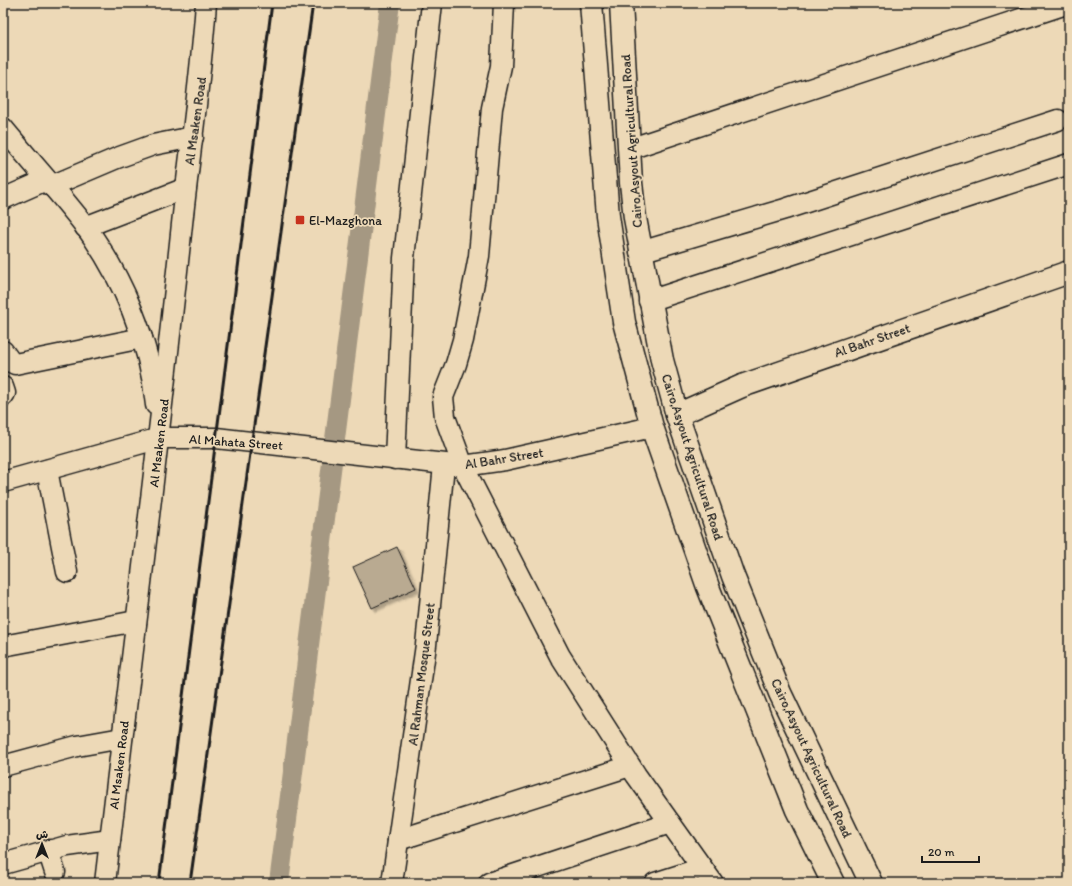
<svg xmlns="http://www.w3.org/2000/svg" width="1072" height="886" font-family="Itim,'Playpen Sans Arabic',sans-serif">
  <style>
    .lines { fill: none; stroke-linecap: round; stroke-linejoin: round }
    .canal { stroke: #a59882; stroke-width: 20 }
    .building { fill: #b9aa91; stroke: #1c1c1c; filter: url(#shadow) }
    .street-casing { stroke: #1c1c1c; stroke-width: 23 }
    .secondary-casing { stroke: #1c1c1c; stroke-width: 25 }
    .highway-casing { stroke: #1c1c1c; stroke-width: 25 }
    .street { stroke: #edd9b7; stroke-width: 20 }
    .secondary { stroke: #edd9b7; stroke-width: 22 }
    .highway { stroke: #edd9b7; stroke-width: 22 }
    .rail { stroke: #1c1c1c; stroke-width: 3 }
    .poi-dot { fill: #c8321e; stroke: #edd9b7; stroke-width: 1.5 }
    .labels { text-anchor: middle; dominant-baseline: central; stroke-width: 3.5; stroke-linejoin: round; paint-order: stroke }
    .street-label { font-size: 13px; fill: #1c1c1c; stroke: #edd9b7 }
    .poi-label { font-size: 13px; fill: #1c1c1c; stroke: #edd9b7; text-anchor: start }
  </style>
  <defs>
    <filter id="shadow"><feDropShadow dx="3.5" dy="3.5" stdDeviation="1" flood-color="#0004"/></filter>
  </defs>
  <rect width="100%" height="100%" fill="#edd9b7"/>
  <filter id="ink" filterUnits="userSpaceOnUse"><feTurbulence type="fractalNoise" baseFrequency=".025" numOctaves="2"/><feDisplacementMap in="SourceGraphic" scale="8" xChannelSelector="R" yChannelSelector="G"/><feConvolveMatrix kernelMatrix="1 2 1 2 8 2 1 2 1" color-interpolation-filters="sRGB"/></filter>
  <g filter="url(#ink)">
    <g class="lines">
      <!-- canal -->
      <polyline class="canal" points="279,883 390,3"/>
    </g>
    <!-- building -->
    <polygon class="building" points="397,547 416,588 372,608 353,567"/>
    <g class="lines">
      <!-- street casing -->
      <g class="street-casing">
        <g id="street">
          <polyline points="504,3 501,66 492,108 479,256 463,340 456,364 443,397 445,417 463,466 560,656 636,775 713,883"/>
          <path d="M3,128c27,33 56,64 82,98 37,50 65,116 71,179"/>
          <polyline points="629,149 1069,3"/>
          <polyline points="51,186 117,158 153,145 193,137"/>
          <polyline points="3,199 46,180"/>
          <polyline points="85,227 186,188"/>
          <polyline points="640,252 785,209 1058,120"/>
          <polyline points="649,301 1069,164"/>
          <polyline points="3,351 11,362 15,364 142,338"/>
          <polyline points="3,387 5,393 3,396"/>
          <polyline points="395,459 404,258 432,3"/>
          <polyline points="47,470 67,572"/>
          <polyline points="3,482 160,438 216,438 463,466 505,460 652,427"/>
          <polyline points="3,646 136,621"/>
          <polyline points="3,766 77,746 122,738"/>
          <polyline points="398,840 630,766"/>
          <polyline points="48,850 55,872"/>
          <polyline points="3,864 67,846 110,840"/>
          <path d="M105,883c26,-220 54,-439 77,-659 8,-74 19,-147 24,-221"/>
          <polyline points="392,883 426,645 444,465"/>
          <polyline points="489,883 670,823"/>
          <polyline points="655,883 702,868"/>
        </g>
      </g>
      <!-- secondary casing -->
      <g class="secondary-casing">
        <polyline id="secondary" points="677,415 742,386 1069,272"/>
      </g>
      <!-- highway casing -->
      <g class="highway-casing">
        <g id="highway">
          <polyline points="591,3 608,216 624,322 652,427 708,587 797,810 833,883"/>
          <polyline points="621,3 631,183 635,218 662,360 677,415 733,576 780,693 871,883"/>
        </g>
      </g>
      <!-- street -->
      <use href="#street" class="street"/>
      <!-- secondary -->
      <use href="#secondary" class="secondary"/>
      <!-- highway -->
      <use href="#highway" class="highway"/>
      <!-- rail -->
      <g class="rail">
        <polyline points="159,883 272,3"/>
        <polyline points="190,883 313,3"/>
      </g>
    </g>
  </g>
  <!-- markers -->
  <rect class="poi-dot" x="295" y="215" width="10" height="10" rx="2"/>
  <g class="labels">
    <!-- street labels -->
    <g class="street-label">
      <text transform="translate(195 121) rotate(-82)">Al Msaken Road</text>
      <text transform="translate(631 141) rotate(-94)">Cairo,Asyout Agricultural Road</text>
      <text transform="translate(872 340) rotate(-19)">Al Bahr Street</text>
      <text transform="translate(236 442) rotate(4)">Al Mahata Street</text>
      <text transform="translate(159 443) rotate(-83)">Al Msaken Road</text>
      <text transform="translate(693 457) rotate(72)">Cairo,Asyout Agricultural Road</text>
      <text transform="translate(504 458) rotate(-9)">Al Bahr Street</text>
      <text transform="translate(421 674) rotate(-83)">Al Rahman Mosque Street</text>
      <text transform="translate(812 758) rotate(65)">Cairo,Asyout Agricultural Road</text>
      <text transform="translate(119 765) rotate(-83)">Al Msaken Road</text>
    </g>
    <!-- poi labels -->
    <g class="poi-label">
      <text x="309" y="220">El-Mazghona</text>
    </g>
  </g>
  <!-- margin -->
  <rect width="1072" height="886" fill="none" stroke="#edd9b7" stroke-width="16"/>
  <rect x="8" y="8" width="1056" height="870" fill="none" stroke="#1c1c1c" stroke-width="1.5" filter="url(#ink)"/>
  <!-- north arrow -->
  <g transform="translate(42 844)" stroke="#edd9b7" stroke-width="3" paint-order="stroke">
  <path d="M0-3L7 15L0 10L-7 15Z" fill="#1c1c1c"/>
  <text y="-6" font-size="11" font-weight="bold" text-anchor="middle" fill="#1c1c1c">ش</text>
  </g>
  <!-- scale -->
  <path d="M922 856v6h57v-6" fill="none" stroke="#1c1c1c" stroke-width="2"/>
  <text x="928" y="856" font-size="12" fill="#1c1c1c" stroke="#edd9b7" stroke-width="3" paint-order="stroke">20 m</text>
</svg>
